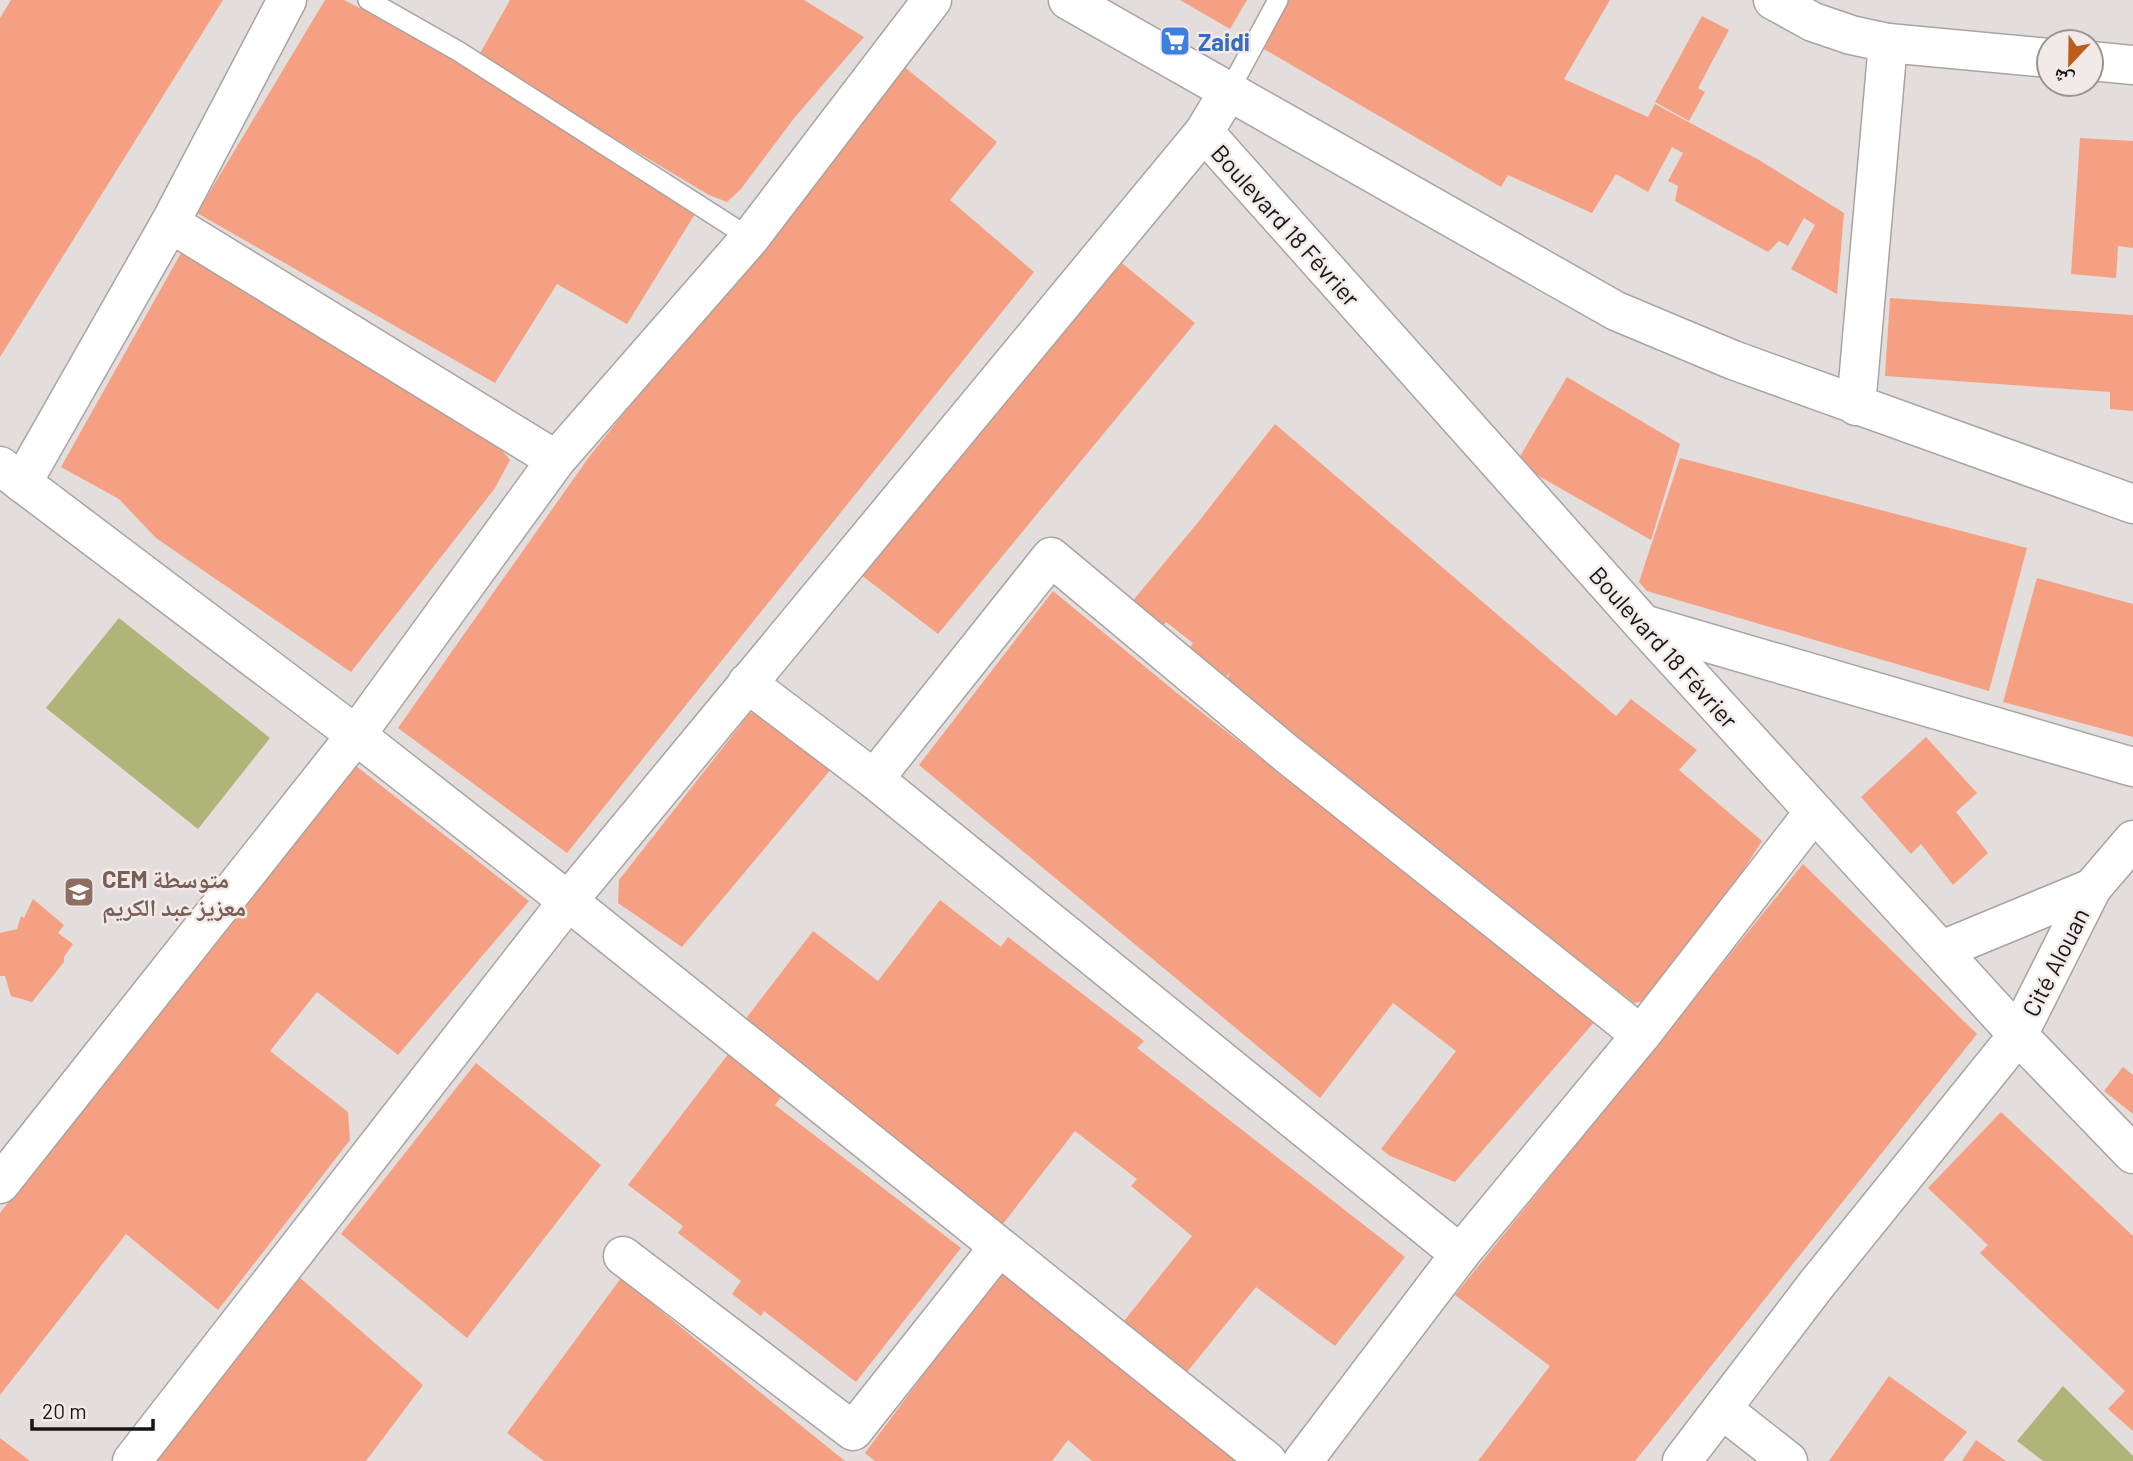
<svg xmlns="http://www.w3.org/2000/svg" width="2133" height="1461" font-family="Barlow,'Noto Naskh Arabic',sans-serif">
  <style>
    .green { fill: #afb478 }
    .building { fill: #f5a082 }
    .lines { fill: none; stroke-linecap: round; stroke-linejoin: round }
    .service-casing { stroke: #a9a3a1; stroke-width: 22 }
    .minor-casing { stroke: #a9a3a1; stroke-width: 41 }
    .secondary-casing { stroke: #a9a3a1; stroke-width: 41 }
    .service { stroke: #fff; stroke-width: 19 }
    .minor { stroke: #fff; stroke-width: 38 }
    .secondary { stroke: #fff; stroke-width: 38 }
    .labels { text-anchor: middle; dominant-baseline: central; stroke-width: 5; stroke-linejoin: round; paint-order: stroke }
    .shop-label { font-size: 24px; font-weight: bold; fill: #366cbe; stroke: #f1eae8; text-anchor: start }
    .street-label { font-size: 24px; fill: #171514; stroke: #f1eae8 }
    .education-label { font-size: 24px; font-weight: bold; fill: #785e54; stroke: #f1eae8; text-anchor: start }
  </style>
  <rect width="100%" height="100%" fill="#e3dddb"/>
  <!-- green -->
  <g class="green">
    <polygon points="119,618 270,738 198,829 46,708"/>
    <polygon points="2063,1386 2133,1456 2133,1461 2043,1461 2017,1441"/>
  </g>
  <!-- building -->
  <g class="building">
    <polygon points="11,0 223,0 0,357 0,18"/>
    <polygon points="325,0 344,0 476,68 698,209 627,324 557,284 495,383 197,213"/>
    <polygon points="510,0 804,0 864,37 795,117 741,189 727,202 709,195 478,57"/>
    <polygon points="1180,0 1247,0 1230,29"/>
    <polygon points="1284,0 1610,0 1564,79 1648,117 1655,104 1759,160 1844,213 1837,294 1791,269 1815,225 1804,218 1788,246 1779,241 1768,252 1675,201 1678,186 1668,181 1683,153 1672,147 1648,192 1616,174 1592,213 1508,175 1501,187 1257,45"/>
    <polygon points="1702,16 1729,30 1698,88 1705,92 1689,121 1655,102"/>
    <polygon points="902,65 997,142 950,200 1034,272 567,853 398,728 589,457"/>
    <polygon points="2080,138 2133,141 2133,248 2118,246 2116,278 2071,274"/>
    <polygon points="181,253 431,403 500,448 510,460 495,488 351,672 156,538 119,499 61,467"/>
    <polygon points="1117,259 1195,323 938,634 856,571"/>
    <polygon points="1890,298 2133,315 2133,411 2110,409 2110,392 1885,376"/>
    <polygon points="1567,377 1680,444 1651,540 1516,463"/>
    <polygon points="1275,424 1616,716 1631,699 1697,750 1679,770 1762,841 1704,931 1650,1000 1634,1003 1225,685 1230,672 1225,678 1188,650 1193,643 1166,622 1162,628 1131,603 1199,521"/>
    <polygon points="1680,458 2027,548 1989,691 1647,591 1639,582"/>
    <polygon points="2037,578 2133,604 2133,737 2003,702"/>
    <polygon points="1053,591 1177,693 1596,1020 1455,1182 1390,1156 1381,1149 1456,1051 1393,1003 1320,1098 919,765"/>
    <polygon points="766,711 837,762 682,947 618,903 619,880 750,713"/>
    <polygon points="1926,737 1977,793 1956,812 1988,853 1953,885 1921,844 1911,854 1861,797"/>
    <polygon points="356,766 529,901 398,1055 317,992 270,1051 348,1112 350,1140 218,1310 126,1234 0,1395 0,1213"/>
    <polygon points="1803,864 1977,1034 1635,1461 1478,1461 1550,1366 1455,1295"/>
    <polygon points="33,899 64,925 58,933 73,944 64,957 64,962 32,1002 11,996 5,976 0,976 0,933 17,929 21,916 24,918"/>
    <polygon points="940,900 1001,947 1008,937 1144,1041 1137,1048 1405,1257 1335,1346 1256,1287 1187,1372 1124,1321 1192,1236 1131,1186 1137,1179 1075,1131 999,1229 738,1029 813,931 878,981"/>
    <polygon points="732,1049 787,1090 775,1105 961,1248 856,1382 764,1311 761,1316 732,1294 741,1281 678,1233 683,1226 628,1185"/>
    <polygon points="476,1063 601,1165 467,1338 341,1234"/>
    <polygon points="2123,1067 2133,1075 2133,1114 2104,1091"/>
    <polygon points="2001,1112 2133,1236 2133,1431 2108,1409 2125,1391 1980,1253 1988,1245 1928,1188"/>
    <polygon points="1007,1263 1250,1461 1092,1461 1068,1440 1052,1461 875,1461 865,1453"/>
    <polygon points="298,1276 423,1385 366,1461 157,1461"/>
    <polygon points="621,1278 794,1420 845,1461 544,1461 507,1433"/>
    <polygon points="1889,1376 1967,1432 1943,1461 1829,1461"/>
    <polygon points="0,1438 30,1461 0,1461"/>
    <polygon points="1976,1440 2006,1461 1962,1461"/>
  </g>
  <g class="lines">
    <!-- service casing -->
    <g class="service-casing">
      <g id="service">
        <polyline points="368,0 458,51 750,238"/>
        <polyline points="1230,89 1278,0"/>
      </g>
    </g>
    <!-- minor casing -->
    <g class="minor-casing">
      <g id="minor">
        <polyline points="1773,0 1813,22 1851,35 1888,43 2049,58"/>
        <polyline points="2091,61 2133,65"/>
        <polyline points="1204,132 1643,624 2018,1035 2133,1154"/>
        <polyline points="170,223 556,460"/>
        <polyline points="1856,406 1888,43"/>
        <polyline points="0,466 356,735 568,901 1267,1461"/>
        <polyline points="22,483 170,223 287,0"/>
        <polyline points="1643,624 2133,767"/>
        <polyline points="747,683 874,779 1460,1254"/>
        <polyline points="874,779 1051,557 1287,754 1641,1035"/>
        <polyline points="1942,950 2092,888 2133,840"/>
        <polyline points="0,1184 356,735 556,460 750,238 932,0"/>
        <polyline points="623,1256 853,1431 998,1248"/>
        <polyline points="1723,1410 1788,1461"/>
        <polyline points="132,1461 568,901 1204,132 1230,89"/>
        <polyline points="1303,1461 1460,1254 1641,1035 1814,812"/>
        <polyline points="1682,1461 1816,1285 2018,1035 2092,888"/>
      </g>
    </g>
    <!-- secondary casing -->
    <g class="secondary-casing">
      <polyline id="secondary" points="1068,0 1616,311 1733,360 2133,504"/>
    </g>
    <!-- service -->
    <use href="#service" class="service"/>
    <!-- minor -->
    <use href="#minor" class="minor"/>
    <!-- secondary -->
    <use href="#secondary" class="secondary"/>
  </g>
  <!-- icons -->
  <defs>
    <g id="supermarket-square" transform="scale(1.575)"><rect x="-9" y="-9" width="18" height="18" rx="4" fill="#3f7fe0" stroke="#f1eae8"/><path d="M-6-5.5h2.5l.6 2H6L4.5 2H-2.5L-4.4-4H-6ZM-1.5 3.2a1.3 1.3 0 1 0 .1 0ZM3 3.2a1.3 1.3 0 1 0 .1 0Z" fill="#fff"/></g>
    <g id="school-square" transform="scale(1.575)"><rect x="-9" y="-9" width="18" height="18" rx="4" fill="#8d6e63" stroke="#f1eae8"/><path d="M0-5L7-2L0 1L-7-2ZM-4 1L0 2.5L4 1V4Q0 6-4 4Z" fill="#fff"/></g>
  </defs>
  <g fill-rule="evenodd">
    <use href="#supermarket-square" x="1175" y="41"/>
    <use href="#school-square" x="79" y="892"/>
  </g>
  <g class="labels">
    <!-- shop labels -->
    <g class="shop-label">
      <text x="1198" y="41">Zaidi</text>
    </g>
    <!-- street labels -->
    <g class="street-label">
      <text transform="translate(1286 225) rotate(48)">Boulevard 18 Février</text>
      <text transform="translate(1664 647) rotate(48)">Boulevard 18 Février</text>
      <text transform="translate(2055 962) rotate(-63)">Cité Alouan</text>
    </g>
    <!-- education labels -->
    <g class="education-label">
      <text x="102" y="878">CEM متوسطة<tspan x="102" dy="28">معزيز عبد الكريم</tspan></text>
    </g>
  </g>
  <!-- north arrow -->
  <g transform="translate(2070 63) rotate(202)"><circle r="33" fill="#f1eae8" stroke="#9a9593" stroke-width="2"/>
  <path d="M0-5L12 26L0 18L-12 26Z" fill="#bd5d19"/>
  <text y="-10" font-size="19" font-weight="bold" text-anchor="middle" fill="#171514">ش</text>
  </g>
  <!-- scale -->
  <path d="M32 1419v10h121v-10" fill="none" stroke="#171514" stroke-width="3.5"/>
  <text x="42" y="1419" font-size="21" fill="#171514" stroke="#f1eae8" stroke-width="5" paint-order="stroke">20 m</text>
</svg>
